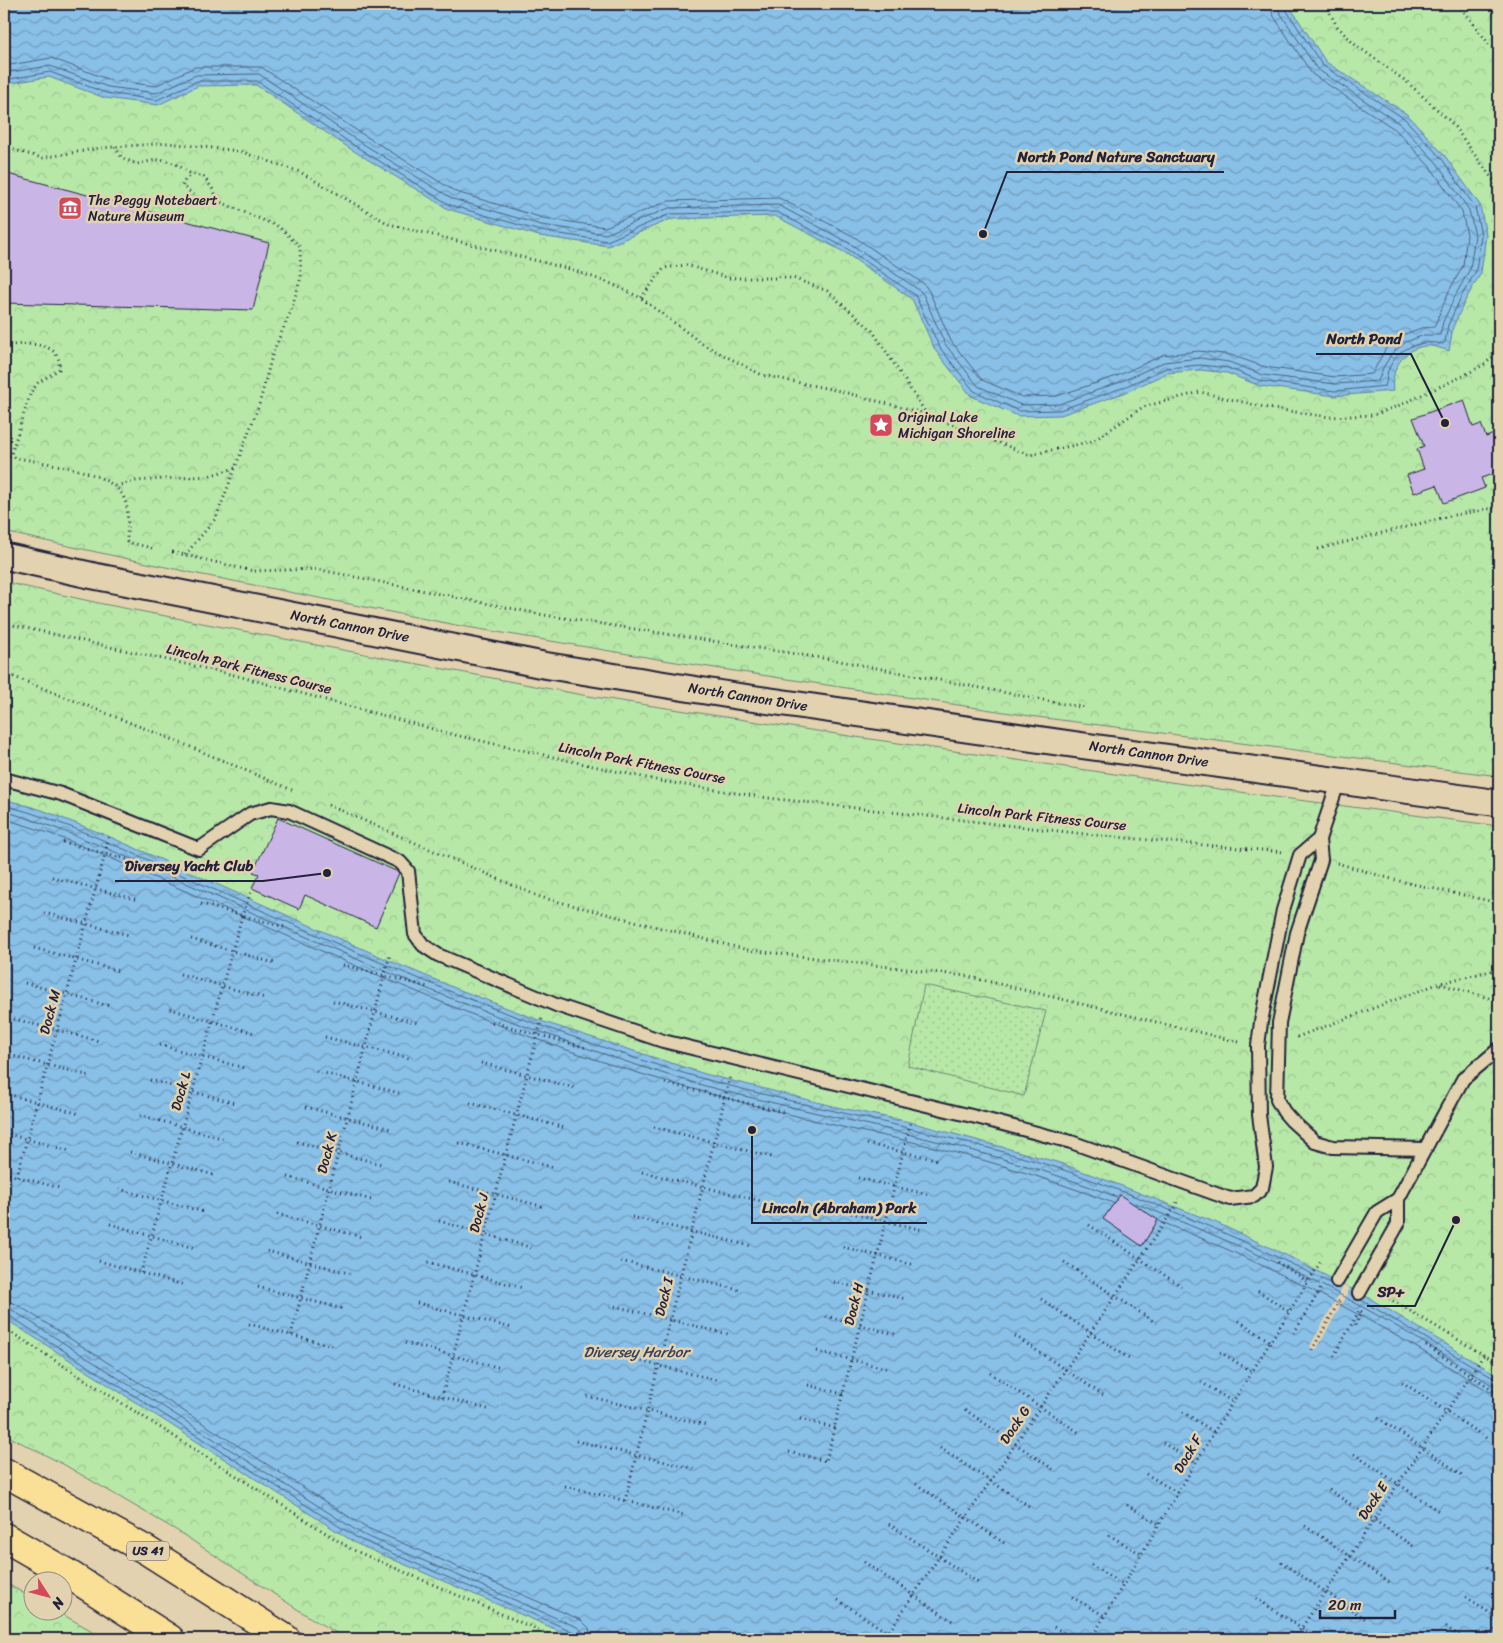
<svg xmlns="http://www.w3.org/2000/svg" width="1503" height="1643" font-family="Sriracha,sans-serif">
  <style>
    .park { fill: url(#park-crowns); stroke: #6c8572 }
    .garden { fill: url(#garden-dots); stroke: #6c8572 }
    .water { fill: url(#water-waves); stroke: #6081a2 }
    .pier { fill: #e3d2af }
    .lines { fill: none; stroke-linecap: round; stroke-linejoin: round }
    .shore { stroke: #4b6180; stroke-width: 1 }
    .building { fill: #cab6e6; stroke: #22223b }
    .lane-casing { stroke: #22223b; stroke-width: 16 }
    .street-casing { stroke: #22223b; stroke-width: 29 }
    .highway-casing { stroke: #22223b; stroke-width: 31 }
    .path { stroke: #22223b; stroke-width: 3; stroke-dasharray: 1 4; stroke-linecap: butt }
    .lane { stroke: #e3d2af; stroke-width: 12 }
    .street { stroke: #e3d2af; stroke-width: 25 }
    .highway { stroke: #fadf96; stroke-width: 28 }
    .labels { text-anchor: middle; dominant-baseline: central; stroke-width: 5; stroke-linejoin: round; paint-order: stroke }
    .shield { fill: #e3d2af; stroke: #5c575e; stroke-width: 1 }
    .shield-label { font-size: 12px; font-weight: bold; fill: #22223b }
    .poi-label { font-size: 14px; fill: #22223b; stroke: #e3d2af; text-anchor: start }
    .street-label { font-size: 14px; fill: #22223b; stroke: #e3d2af }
    .water-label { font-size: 15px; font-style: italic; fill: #37425d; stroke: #e3d2af }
    .leader { fill: none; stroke: #22223b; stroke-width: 2 }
    .callout-dot { fill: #22223b; stroke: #e3d2af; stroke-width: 2 }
    .callout-label { font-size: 15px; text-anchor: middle; font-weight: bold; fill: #22223b; stroke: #e3d2af; stroke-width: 5; stroke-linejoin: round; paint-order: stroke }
  </style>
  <defs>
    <pattern id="park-crowns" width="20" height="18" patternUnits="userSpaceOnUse" patternTransform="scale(1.25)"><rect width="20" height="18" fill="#b7e8a8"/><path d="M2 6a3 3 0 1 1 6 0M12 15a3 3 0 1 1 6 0" fill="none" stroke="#9dc792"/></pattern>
    <pattern id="garden-dots" width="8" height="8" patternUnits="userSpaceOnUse" patternTransform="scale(1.25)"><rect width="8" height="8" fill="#b7e8a8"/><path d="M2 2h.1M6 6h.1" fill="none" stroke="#9dc792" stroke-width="1.8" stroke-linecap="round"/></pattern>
    <pattern id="water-waves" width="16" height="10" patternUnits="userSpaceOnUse" patternTransform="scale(1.25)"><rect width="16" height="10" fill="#89c0e7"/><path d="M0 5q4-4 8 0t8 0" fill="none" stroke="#709cbc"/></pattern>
  </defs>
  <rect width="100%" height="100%" fill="#e3d2af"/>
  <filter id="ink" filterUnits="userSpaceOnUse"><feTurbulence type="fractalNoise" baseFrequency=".02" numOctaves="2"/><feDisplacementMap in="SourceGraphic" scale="10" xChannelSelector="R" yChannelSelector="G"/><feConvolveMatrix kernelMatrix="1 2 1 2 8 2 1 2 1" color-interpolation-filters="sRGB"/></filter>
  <g filter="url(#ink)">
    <!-- park -->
    <g class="park">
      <polygon points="4,4 1499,4 1499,776 1037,717 676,662 461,626 198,574 4,532"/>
      <polygon points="4,582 103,604 311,644 588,696 856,737 1275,797 1499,826 1499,1639 347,1639 314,1620 176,1530 63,1464 4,1434"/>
      <polygon points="4,1582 32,1598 32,1610 56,1611 107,1639 4,1639"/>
    </g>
    <!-- garden -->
    <polygon class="garden" points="924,985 1046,1011 1024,1096 908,1066"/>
    <!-- water -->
    <g class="water">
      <path d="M4,4h1284l38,58 82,53 37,41 35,49 6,30 -5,38 -15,26 -13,28 -4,24c-7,-2 -16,-6 -24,-5 -22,3 -35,24 -32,45l-58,5 -75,-10 -33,-13 -27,-3 -33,3 -43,20 -63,22 -43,1 -47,-20 -36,-46 -23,-51 -68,-47 -69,-36 -104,3 -63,27 -69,-10 -91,-27 -99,-61 -93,-63 -58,1 -40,19 -53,-7 -56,-21 -45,7z"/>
      <polygon points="4,799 42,810 108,836 388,960 455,988 541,1021 705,1074 841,1108 910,1122 1006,1148 1060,1163 1114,1183 1217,1223 1290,1257 1369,1298 1499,1376 1499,1639 578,1639 357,1544 4,1318"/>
    </g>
    <!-- pier -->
    <polygon class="pier" points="1344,1285 1350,1288 1317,1349 1312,1350 1310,1346"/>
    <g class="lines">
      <!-- shore -->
      <g class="shore">
        <polyline points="4,66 51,58 110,80 155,86 195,67 261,67 359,132 456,192 543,218 605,227 668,201 779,198 853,236 924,284 929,291 951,341 982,380 1022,397 1057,396 1117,376 1163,355 1199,351 1231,355 1265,367 1335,377 1372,374 1386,348 1400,336 1421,328 1434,327 1449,291 1463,266 1467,235 1462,212 1431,168 1396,130 1312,74 1273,15 1270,4"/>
        <polyline points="4,73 50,66 108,87 156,93 196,75 259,74 355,139 453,199 541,225 606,234 669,208 778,205 849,243 919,290 923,294 945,344 978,386 1021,405 1059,404 1120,382 1164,362 1200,358 1229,362 1263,375 1335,384 1378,381 1383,368 1392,353 1406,342 1424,335 1440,335 1443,322 1456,294 1470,269 1475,235 1469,210 1437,163 1400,124 1317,69 1279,11 1278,4"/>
        <path d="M4,80l46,-8 56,21 51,7 40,-19h60l95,63 98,61 90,26 67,10 63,-27 107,-2 69,36 69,47 25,53 34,43 45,20 41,-1 62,-22 44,-20 34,-3 28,3 33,13 74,10 50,-5c2,-4 1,-10 3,-15 8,-23 32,-32 55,-27l2,-2 3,-17 13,-28 15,-26 5,-36 -6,-28 -33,-48 -37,-40 -83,-54 -37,-57 -1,-4"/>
        <path d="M4,805c64,17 124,46 184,73 117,51 234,106 354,148 54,19 108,38 162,53 117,32 236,52 351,88 30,10 58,21 87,32 64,25 127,53 188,84"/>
        <path d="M4,811c63,18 122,46 182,72 117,52 234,107 355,149 62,22 124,44 187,60 130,32 264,56 389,105"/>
        <path d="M4,819c63,17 121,46 181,72 115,50 230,103 348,147 99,36 199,63 301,87 23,6 46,10 70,15 70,16 141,37 209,63"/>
        <path d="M1135,1203c50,20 99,40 148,63 72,34 142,76 209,119l7,1"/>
        <path d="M1159,1221c116,45 224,104 329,170l11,3"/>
        <polyline points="4,1300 16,1304 365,1527 581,1620 589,1628 592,1639"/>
        <polyline points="1361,1300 1495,1379 1499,1380"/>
        <polyline points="4,1308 12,1310 362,1534 577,1627 583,1632 584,1639"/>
        <polyline points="4,1314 8,1315 359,1539 574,1632 577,1635 578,1639"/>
      </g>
    </g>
    <!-- building -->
    <g class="building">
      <polygon points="4,173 269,243 253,310 4,303"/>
      <polygon points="1464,400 1473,427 1481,424 1486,437 1499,432 1499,472 1481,478 1485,488 1444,503 1437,485 1414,493 1407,475 1424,469 1417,449 1424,446 1413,418"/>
      <polygon points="278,818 398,872 399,873 376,927 305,895 299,909 252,888 259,874 253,872"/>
      <polygon points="1120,1195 1158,1220 1142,1246 1103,1219"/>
    </g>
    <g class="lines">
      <!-- lane casing -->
      <g class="lane-casing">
        <g id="lane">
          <polyline points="4,779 61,794 199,849 250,814 271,808 289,811 400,862 408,871 415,934 423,945 438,955 556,1005 663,1041 980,1118 1071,1142 1230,1199 1254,1196 1262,1188 1266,1167 1259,1115 1258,1046 1261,1022 1283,910 1300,855 1319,839 1339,780"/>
          <polyline points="1319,839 1321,860 1297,933 1279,1023 1277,1100 1284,1112 1291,1120 1315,1142 1333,1147 1425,1149"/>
          <polyline points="1337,1281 1377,1212 1398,1199"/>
          <polyline points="1359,1293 1398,1224 1398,1199 1463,1079 1499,1049"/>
        </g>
      </g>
      <!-- street casing -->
      <g class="street-casing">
        <polyline id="street" points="4,556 94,576 543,665 736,696 1078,745 1499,803"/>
      </g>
      <!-- highway casing -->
      <g class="highway-casing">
        <g id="highway">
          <polyline points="4,1472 146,1550 286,1639"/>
          <polyline points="4,1537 70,1575 170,1639"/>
        </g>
      </g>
      <!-- path -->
      <g class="path">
        <polyline points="1326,4 1327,8 1337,26 1353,43 1407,82 1451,122 1499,188"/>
        <polyline points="1458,4 1499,57"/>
        <polyline points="4,147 42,158 100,148 168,143 239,151 300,172 389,224 570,269 612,284 641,298 704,345 762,375 840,391 926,414 1030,455 1093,441 1143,407 1200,392 1268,408 1329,417 1374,415 1400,405 1463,376 1485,364 1499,351"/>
        <polyline points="115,147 122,158 137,164 161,159 176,164 191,174 204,177 214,191 218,201"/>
        <polyline points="641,298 664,268 686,265 729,278 793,278 827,291 872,330 926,413"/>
        <path d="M4,346c20,-3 59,-6 55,23l-21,14 -7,9 -21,65"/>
        <path d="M4,455c30,8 103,12 119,41 7,13 4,32 4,46l25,6"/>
        <polyline points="116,486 135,481 208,476 235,468"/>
        <polyline points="1318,549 1454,515 1499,507"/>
        <polyline points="172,552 253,571 316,569 544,615 835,660 1085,708"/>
        <polyline points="185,555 216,518 259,405 273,352 291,311 301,277 300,247 285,232 277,226 218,201 198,198 182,186 185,180 191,174"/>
        <polyline points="4,623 234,675 455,735 660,781 768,798 1094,835 1283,852"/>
        <polyline points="4,673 174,740 292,790"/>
        <polyline points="328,805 540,897 748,950 966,976 1239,1042"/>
        <polyline points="63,842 148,865"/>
        <polyline points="1337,863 1395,880 1499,903"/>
        <polyline points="52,877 138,900"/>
        <polyline points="201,904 284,927"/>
        <polyline points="44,913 129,935"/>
        <polyline points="191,939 274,963"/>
        <polyline points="34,948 119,971"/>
        <polyline points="343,965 428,987"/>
        <polyline points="180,974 265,998"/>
        <polyline points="25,983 109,1006"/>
        <polyline points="1440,984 1499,1001"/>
        <polyline points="333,1001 418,1023"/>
        <polyline points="170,1009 254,1033"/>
        <polyline points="14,1019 99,1041"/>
        <polyline points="492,1022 587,1048"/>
        <polyline points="325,1037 409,1058"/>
        <polyline points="1297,1037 1440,983 1499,969"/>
        <polyline points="160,1045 244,1068"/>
        <polyline points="5,1054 90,1076"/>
        <polyline points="481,1063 576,1088"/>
        <polyline points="316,1071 399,1093"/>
        <polyline points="150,1080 235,1103"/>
        <polyline points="665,1083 783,1112"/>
        <polyline points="4,1093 80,1114"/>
        <polyline points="470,1103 566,1128"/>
        <polyline points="306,1107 391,1129"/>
        <polyline points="140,1115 225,1139"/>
        <polyline points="654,1127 772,1157"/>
        <polyline points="4,1133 70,1151"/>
        <polyline points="297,1142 381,1164"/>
        <polyline points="459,1143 556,1168"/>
        <polyline points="867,1144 939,1160"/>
        <polyline points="130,1152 214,1175"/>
        <polyline points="642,1172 761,1201"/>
        <polyline points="4,1173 60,1188"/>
        <polyline points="17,1176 105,854 109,834"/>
        <polyline points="288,1177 372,1200"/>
        <polyline points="858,1178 930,1195"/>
        <polyline points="449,1182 545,1207"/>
        <polyline points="119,1189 204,1212"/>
        <polyline points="851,1213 923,1230"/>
        <polyline points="277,1214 362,1237"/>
        <polyline points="632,1217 751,1246"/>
        <polyline points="439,1221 533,1248"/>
        <polyline points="110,1224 194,1248"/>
        <polyline points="1089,1225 1181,1286"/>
        <polyline points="843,1247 915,1265"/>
        <polyline points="267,1251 352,1274"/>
        <polyline points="99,1261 184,1285"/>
        <polyline points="621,1261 739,1290"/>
        <polyline points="428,1262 523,1288"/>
        <polyline points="1064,1262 1156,1323"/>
        <polyline points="1277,1262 1309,1282"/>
        <polyline points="141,1273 242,916 251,892"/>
        <polyline points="834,1282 906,1299"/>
        <polyline points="258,1287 343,1309"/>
        <polyline points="1258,1291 1290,1312"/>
        <polyline points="1380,1293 1499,1364"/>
        <polyline points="1041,1299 1131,1360"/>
        <polyline points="417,1303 512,1328"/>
        <polyline points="610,1305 728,1334"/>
        <polyline points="826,1316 898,1335"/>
        <polyline points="1239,1321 1271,1342"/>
        <polyline points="249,1324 332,1346"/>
        <polyline points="1355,1325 1362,1312 1360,1311"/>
        <polyline points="4,1328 351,1549 559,1639"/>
        <polyline points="1294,1333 1321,1288"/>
        <polyline points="291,1335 390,954"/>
        <polyline points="1015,1336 1106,1397"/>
        <polyline points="405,1343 501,1368"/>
        <polyline points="1426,1345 1499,1394"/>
        <polyline points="1312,1350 1341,1298"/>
        <polyline points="598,1351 717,1380"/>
        <polyline points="817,1351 889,1369"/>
        <polyline points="1220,1352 1252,1372"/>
        <polyline points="1334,1356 1359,1311"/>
        <polyline points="990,1373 1081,1434"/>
        <polyline points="1201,1382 1233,1402"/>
        <polyline points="1402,1382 1489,1440"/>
        <polyline points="395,1384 491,1410"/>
        <polyline points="808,1385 843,1394"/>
        <polyline points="587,1396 706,1425"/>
        <polyline points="442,1397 542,1018"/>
        <polyline points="965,1410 1056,1471"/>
        <polyline points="1183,1412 1214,1432"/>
        <polyline points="1378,1418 1464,1476"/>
        <polyline points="800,1419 835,1428"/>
        <polyline points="576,1441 696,1469"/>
        <polyline points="1163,1443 1196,1463"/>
        <polyline points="940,1448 1032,1508"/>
        <polyline points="789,1452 826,1461 911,1120"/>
        <polyline points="1354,1454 1440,1512"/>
        <polyline points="1146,1474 1178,1493"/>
        <polyline points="916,1484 1007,1545"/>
        <polyline points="565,1486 684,1515"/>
        <polyline points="1329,1490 1416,1548"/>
        <polyline points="625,1501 730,1077"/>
        <polyline points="1127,1505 1159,1524"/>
        <polyline points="889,1524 980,1584"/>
        <polyline points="1305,1526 1392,1584"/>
        <polyline points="1109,1535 1141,1554"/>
        <polyline points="864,1562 955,1623"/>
        <polyline points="1281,1562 1367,1620"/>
        <polyline points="1091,1565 1123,1585"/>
        <polyline points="1487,1567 1499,1575"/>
        <polyline points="1072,1597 1105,1616"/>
        <polyline points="1466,1597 1499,1619"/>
        <polyline points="1256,1598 1317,1639"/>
        <polyline points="838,1600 897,1639"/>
        <polyline points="1054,1627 1075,1639"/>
        <polyline points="1446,1627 1464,1639"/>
        <polyline points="1232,1635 1239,1639"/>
        <polyline points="884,1639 1140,1259 1175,1207 1177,1202"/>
        <polyline points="1091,1639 1214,1432 1321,1261"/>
        <polyline points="1294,1639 1471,1375 1484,1354"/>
        <polyline points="1489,1639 1499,1624"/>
      </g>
      <!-- lane -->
      <use href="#lane" class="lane"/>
      <!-- street -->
      <use href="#street" class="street"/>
      <!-- highway -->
      <use href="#highway" class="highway"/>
    </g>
  </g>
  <!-- icons -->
  <defs>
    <g id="museum-square" transform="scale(1.25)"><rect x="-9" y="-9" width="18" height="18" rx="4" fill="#d1495b" stroke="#e3d2af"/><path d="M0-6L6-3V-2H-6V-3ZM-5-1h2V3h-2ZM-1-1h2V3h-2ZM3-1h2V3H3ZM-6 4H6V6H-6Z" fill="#fff"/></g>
    <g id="sight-square" transform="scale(1.25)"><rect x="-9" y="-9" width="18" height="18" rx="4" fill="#d1495b" stroke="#e3d2af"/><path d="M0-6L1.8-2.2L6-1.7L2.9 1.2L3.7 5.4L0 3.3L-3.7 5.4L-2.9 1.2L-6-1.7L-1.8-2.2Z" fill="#fff"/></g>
  </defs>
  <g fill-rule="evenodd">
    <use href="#museum-square" x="70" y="208"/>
    <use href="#sight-square" x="881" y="425"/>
  </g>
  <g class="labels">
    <!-- shield labels -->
    <rect class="shield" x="127" y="1541.5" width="42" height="19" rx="4"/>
    <g class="shield-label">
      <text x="148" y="1551">US 41</text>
    </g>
    <!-- poi labels -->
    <g class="poi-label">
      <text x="88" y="200">The Peggy Notebaert<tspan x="88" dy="16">Nature Museum</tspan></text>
      <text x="898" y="417">Original Lake<tspan x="898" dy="16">Michigan Shoreline</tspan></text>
    </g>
    <!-- street labels -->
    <g class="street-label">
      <text transform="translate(350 626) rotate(11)">North Cannon Drive</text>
      <text transform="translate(249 669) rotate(14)">Lincoln Park Fitness Course</text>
      <text transform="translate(748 697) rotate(9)">North Cannon Drive</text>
      <text transform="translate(1149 754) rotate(8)">North Cannon Drive</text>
      <text transform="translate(642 763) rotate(11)">Lincoln Park Fitness Course</text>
      <text transform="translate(1042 817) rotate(6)">Lincoln Park Fitness Course</text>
      <text transform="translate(50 1012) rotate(-75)">Dock M</text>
      <text transform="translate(181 1091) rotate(-74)">Dock L</text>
      <text transform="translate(327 1153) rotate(-75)">Dock K</text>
      <text transform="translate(479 1213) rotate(-75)">Dock J</text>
      <text transform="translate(664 1297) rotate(-76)">Dock I</text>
      <text transform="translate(854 1304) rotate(-76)">Dock H</text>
      <text transform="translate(1015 1425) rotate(-56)">Dock G</text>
      <text transform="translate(1188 1454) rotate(-59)">Dock F</text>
      <text transform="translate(1373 1501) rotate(-56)">Dock E</text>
    </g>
    <!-- water labels -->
    <g class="water-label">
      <text x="636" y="1352">Diversey Harbor</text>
    </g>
  </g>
  <!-- callouts -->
  <path class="leader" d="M983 234L1007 172H1224M1445 423L1411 354H1316M327 873L263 881H115M752 1130L752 1223H927M1456 1220L1415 1306H1367"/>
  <g class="callout-dot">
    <circle cx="983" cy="234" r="5"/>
    <circle cx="1445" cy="423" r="5"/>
    <circle cx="327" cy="873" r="5"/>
    <circle cx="752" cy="1130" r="5"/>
    <circle cx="1456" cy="1220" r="5"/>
  </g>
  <g class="callout-label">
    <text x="1116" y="162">North Pond Nature Sanctuary</text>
    <text x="1364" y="344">North Pond</text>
    <text x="189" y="871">Diversey Yacht Club</text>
    <text x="839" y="1213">Lincoln (Abraham) Park</text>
    <text x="1391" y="1297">SP+</text>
  </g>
  <!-- margin -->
  <rect width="1503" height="1643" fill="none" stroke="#e3d2af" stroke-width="20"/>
  <rect x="10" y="10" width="1483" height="1623" fill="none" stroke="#22223b" stroke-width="2" filter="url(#ink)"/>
  <!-- north arrow -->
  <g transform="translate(48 1596) rotate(126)"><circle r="24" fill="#e3d2af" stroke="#968c81"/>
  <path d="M0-4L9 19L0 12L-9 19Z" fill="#d1495b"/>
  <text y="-8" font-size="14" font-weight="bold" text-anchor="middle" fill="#22223b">N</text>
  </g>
  <!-- scale -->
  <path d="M1320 1610v8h75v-8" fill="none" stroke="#22223b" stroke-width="2.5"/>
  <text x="1328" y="1610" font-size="15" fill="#22223b" stroke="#e3d2af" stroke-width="4" paint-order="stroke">20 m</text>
</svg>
